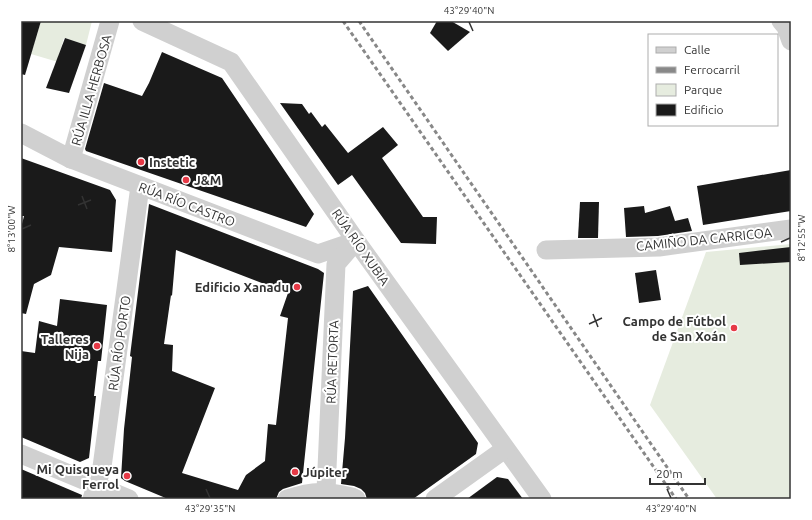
<svg xmlns="http://www.w3.org/2000/svg" width="812" height="520" font-family="Ubuntu,sans-serif">
  <style>
    .green { fill: #e6ecdf }
    .building { fill: #1a1a1a; fill-rule: evenodd }
    .lines { fill: none; stroke-linecap: round; stroke-linejoin: round }
    .minor { stroke: #d0d0d0; stroke-width: 19 }
    .rail { stroke: #888; stroke-width: 3; stroke-dasharray: 4 3; stroke-linecap: butt }
    .ticks { fill: none; stroke: #333; stroke-width: 1.5 }
    .poi-dot { fill: #e63946; stroke: #fff; stroke-width: 1.5 }
    .labels { text-anchor: middle; dominant-baseline: central; stroke-width: 4; stroke-linejoin: round; paint-order: stroke }
    .street-label { font-size: 13px; fill: #333; stroke: #fff }
    .poi-label { font-size: 13px; font-weight: bold; fill: #333; stroke: #fff; text-anchor: end }
    .neatline { fill: none; stroke: #333; stroke-width: 1.5 }
    .ticks-label { font-size: 10px; text-anchor: middle; fill: #333 }
  </style>
  <rect width="100%" height="100%" fill="#fff"/>
  <!-- green -->
  <g class="green">
    <polygon points="41,21 92,21 86,45 64,38 59,54 61,55 58,62 31,54"/>
    <polygon points="791,244 791,499 717,499 650,405 706,252"/>
  </g>
  <!-- building -->
  <g class="building">
    <polygon points="21,21 41,21 25,75 21,74"/>
    <polygon points="437,21 451,21 470,32 448,51 430,33"/>
    <polygon points="65,38 86,45 69,93 46,88"/>
    <polygon points="162,52 222,78 314,214 306,227 86,151 85,149 104,83 142,96 149,83"/>
    <polygon points="280,103 302,104 309,114 311,112 322,127 325,124 348,153 383,127 398,145 382,158 423,217 437,217 436,244 401,243 352,175 338,185"/>
    <polygon points="21,158 110,190 116,200 112,252 59,247 51,275 34,284 26,314 21,313 21,228 24,216 21,216"/>
    <polygon points="791,170 791,211 703,225 697,186"/>
    <polygon points="580,202 599,202 598,238 578,238"/>
    <path d="M149,204l169,65 6,4 -22,210 -19,6 -4,3 -3,7h-108l-43,-18 -4,-3 3,-49 8,-72 -2,-1zM176,250l112,43 -8,23 8,2 -12,107 -8,-1 -3,37 -19,14 -8,15 -56,-17 33,-85 -43,-17 1,-26 -9,-1 7,-49 1,1z"/>
    <polygon points="644,206 645,213 670,206 675,221 688,218 692,231 658,236 626,237 624,208"/>
    <polygon points="791,247 791,262 740,265 739,253"/>
    <polygon points="656,270 661,300 639,303 635,273"/>
    <polygon points="368,286 478,443 476,454 413,499 367,499 365,493 361,489 354,486 341,484 345,438 353,291"/>
    <polygon points="60,299 107,305 101,361 98,361 94,396 96,396 89,458 80,462 21,437 21,351 35,353 39,321 57,326"/>
    <polygon points="21,469 82,495 81,499 21,499"/>
    <polygon points="497,477 508,479 523,499 467,499"/>
  </g>
  <g class="lines">
    <!-- minor -->
    <g class="minor">
      <polyline points="142,21 231,62 356,241 542,499"/>
      <polyline points="781,21 786,27 791,41"/>
      <polyline points="21,133 71,159 318,254 356,241"/>
      <polyline points="71,159 110,21"/>
      <polyline points="546,250 659,247 791,229"/>
      <polyline points="21,454 129,499"/>
      <polyline points="326,491 336,264 355,242"/>
      <polyline points="92,499 102,467 140,186"/>
      <path d="M287,499c28,-9 37,-8 65,-2l4,2"/>
      <polyline points="435,499 505,449"/>
    </g>
    <!-- rail -->
    <g class="rail">
      <polyline points="343,21 676,499"/>
      <polyline points="359,21 689,499"/>
    </g>
  </g>
  <!-- ticks -->
  <path class="ticks" d="M469,22l4,9M82,196l5,13M78,205l13,-5M22,229l9,-4M781,242l9,-4M593,314l5,13M589,324l13,-6M206,489l4,9M667,489l4,9"/>
  <!-- markers -->
  <g class="poi-dot">
    <circle cx="141" cy="162" r="4"/>
    <circle cx="186" cy="180" r="4"/>
    <circle cx="297" cy="287" r="4"/>
    <circle cx="734" cy="328" r="4"/>
    <circle cx="97" cy="346" r="4"/>
    <circle cx="295" cy="472" r="4"/>
    <circle cx="127" cy="476" r="4"/>
  </g>
  <g class="labels">
    <!-- street labels -->
    <g class="street-label">
      <text transform="translate(91 90) rotate(-74)">RÚA ILLA HERBOSA</text>
      <text transform="translate(187 204) rotate(21)">RÚA RÍO CASTRO</text>
      <text transform="translate(704 239) rotate(-6)">CAMIÑO DA CARRICOA</text>
      <text transform="translate(361 247) rotate(55)">RÚA RÍO XUBIA</text>
      <text transform="translate(119 343) rotate(-82)">RÚA RÍO PORTO</text>
      <text transform="translate(332 362) rotate(-88)">RÚA RETORTA</text>
    </g>
    <!-- poi labels -->
    <g class="poi-label">
      <text x="149" y="162" text-anchor="start">Instetic</text>
      <text x="194" y="180" text-anchor="start">J&amp;M</text>
      <text x="289" y="287">Edificio Xanadu</text>
      <text x="726" y="321">Campo de Fútbol<tspan x="726" dy="15">de San Xoán</tspan></text>
      <text x="89" y="339">Talleres<tspan x="89" dy="15">Nija</tspan></text>
      <text x="119" y="469">Mi Quisqueya<tspan x="119" dy="15">Ferrol</tspan></text>
      <text x="303" y="472" text-anchor="start">Júpiter</text>
    </g>
  </g>
  <!-- border -->
  <rect width="812" height="520" fill="none" stroke="#ffffff" stroke-width="44"/>
  <!-- legend -->
  <rect x="648" y="34" width="130" height="92" fill="#ffffff" stroke="#adadad"/>
  <rect x="656" y="47" width="20" height="6" fill="#d0d0d0" stroke="#adadad"/>
  <text x="684" y="54" font-size="12" fill="#333333">Calle</text>
  <rect x="656" y="67" width="20" height="6" fill="#888888" stroke="#adadad"/>
  <text x="684" y="74" font-size="12" fill="#333333">Ferrocarril</text>
  <rect x="656" y="84" width="20" height="12" fill="#e6ecdf" stroke="#adadad"/>
  <text x="684" y="94" font-size="12" fill="#333333">Parque</text>
  <rect x="656" y="104" width="20" height="12" fill="#1a1a1a" stroke="#adadad"/>
  <text x="684" y="114" font-size="12" fill="#333333">Edificio</text>
  <!-- scale -->
  <path d="M650 478v6h55v-6" fill="none" stroke="#333333" stroke-width="2"/>
  <text x="656" y="478" font-size="12" fill="#333333" stroke="#ffffff" stroke-width="3" paint-order="stroke">20 m</text>
  <rect x="22" y="22" width="768" height="476" class="neatline"/>
  <g class="ticks-label">
    <text x="469" y="14">43°29'40"N</text>
    <text transform="translate(11 229) rotate(-90)" y="4">8°13'00"W</text>
    <text transform="translate(801 238) rotate(-90)" y="4">8°12'55"W</text>
    <text x="210" y="512">43°29'35"N</text>
    <text x="671" y="512">43°29'40"N</text>
  </g>
</svg>
